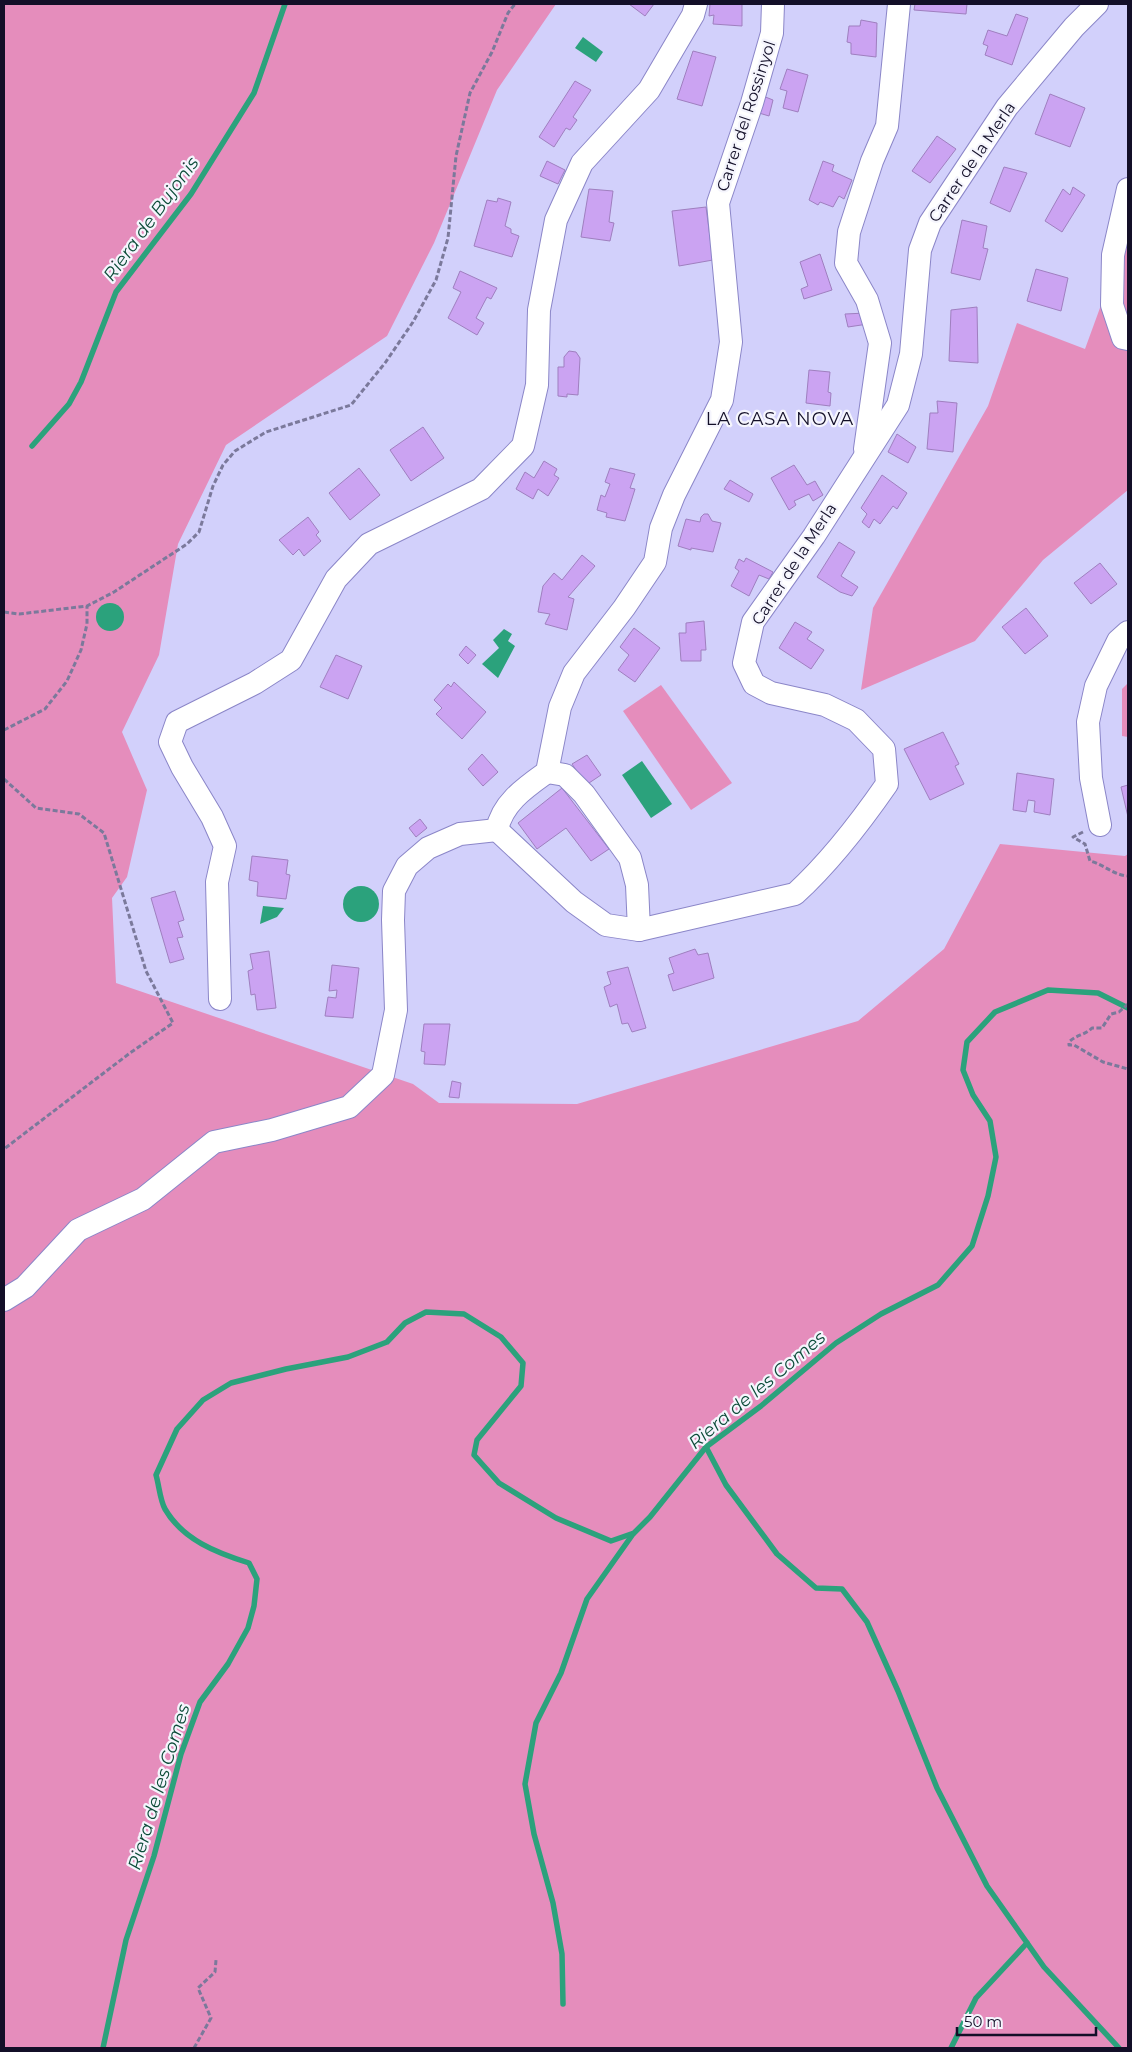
<svg xmlns="http://www.w3.org/2000/svg" width="1132" height="2052" font-family="Montserrat,sans-serif">
  <style>
    .green { fill: #e58dbc }
    .water { fill: #2ba27c }
    .lines { fill: none; stroke-linecap: round; stroke-linejoin: round }
    .stream { stroke: #2ba27c; stroke-width: 5.5 }
    .building { fill: #cba3f2; stroke: #9f7fbf }
    .street-casing { stroke: #8b86c8; stroke-width: 24 }
    .path { stroke: #7b799b; stroke-width: 3; stroke-dasharray: 5 2.5; stroke-linecap: butt }
    .street { stroke: #fff; stroke-width: 22 }
    .labels { text-anchor: middle; dominant-baseline: central; stroke-width: 4.5; stroke-linejoin: round; paint-order: stroke }
    .street-label { font-size: 16px; fill: #130f28; stroke: #f5f5fd }
    .water-label { font-size: 18px; font-style: italic; fill: #0c4c39; stroke: #f5f5fd }
    .neighbourhood-label { font-size: 18px; letter-spacing: 1px; fill: #130f28; stroke: #f5f5fd }
  </style>
  <rect width="100%" height="100%" fill="#d2d0fb"/>
  <!-- green -->
  <g class="green">
    <polygon points="4,4 556,4 497,90 434,243 387,336 226,445 178,544 159,655 122,732 147,790 127,877 112,898 116,983 413,1084 439,1103 577,1104 858,1021 944,949 1000,844 1125,856 1128,854 1128,2048 4,2048"/>
    <polygon points="1128,231 1128,490 1043,560 975,641 861,690 873,608 988,406 1017,323 1085,349"/>
    <polygon points="1128,683 1128,737 1122,736 1122,689"/>
    <polygon points="661,685 732,783 691,810 623,711"/>
  </g>
  <!-- water -->
  <g class="water">
    <polygon points="583,37 603,52 596,62 575,48"/>
    <circle cx="110" cy="617" r="14"/>
    <polygon points="504,629 512,634 508,641 515,646 498,678 482,664 499,648 493,640"/>
    <polygon points="642,761 672,804 651,818 622,775"/>
    <circle cx="361" cy="904" r="18"/>
    <polygon points="263,906 284,908 277,917 260,924"/>
  </g>
  <g class="lines">
    <!-- stream -->
    <g class="stream">
      <polyline points="32,446 69,404 81,382 116,292 191,194 254,93 285,4"/>
      <polyline points="706,1447 726,1485 777,1554 816,1588 842,1589 867,1622 898,1691 937,1788 987,1886 1044,1967 1119,2048"/>
      <polyline points="563,2004 562,1954 553,1903 534,1834 525,1784 536,1723 561,1673 587,1599 633,1534"/>
      <path d="M103,2048l23,-108 28,-84 27,-102 19,-52 28,-38 20,-36 6,-22 3,-27 -8,-16c-32,-10 -66,-23 -84,-54 -5,-9 -6,-24 -9,-34l21,-46 26,-29 28,-17 55,-14 62,-12 39,-15 18,-19 21,-11 38,2 37,23 22,26 -2,23 -44,54 -3,15 25,28 57,35 55,23 23,-8 16,-16 56,-70 55,-41 75,-63 45,-29 57,-29 34,-39 16,-50 8,-39 -6,-36 -17,-26 -10,-25 4,-28 28,-30 53,-22 50,3 30,15"/>
      <polyline points="951,2048 976,1998 1027,1943"/>
    </g>
  </g>
  <!-- building -->
  <g class="building">
    <polygon points="629,4 654,4 645,16"/>
    <polygon points="710,4 742,4 742,26 713,24 714,15 709,16"/>
    <polygon points="915,4 967,4 966,14 914,10"/>
    <polygon points="1016,14 1028,18 1012,65 985,55 988,46 983,44 988,30 1007,36"/>
    <polygon points="861,20 877,23 876,57 851,54 851,43 847,42 849,26 860,26"/>
    <polygon points="693,51 716,57 702,106 677,99"/>
    <polygon points="787,69 808,75 798,112 783,108 787,91 780,89"/>
    <polygon points="575,81 591,90 573,117 577,120 570,130 566,128 554,147 539,137"/>
    <polygon points="1050,94 1085,108 1070,147 1035,134"/>
    <polygon points="763,96 773,100 769,116 759,113"/>
    <polygon points="937,136 956,149 930,183 912,171"/>
    <polygon points="547,161 565,170 558,184 540,176"/>
    <polygon points="823,161 834,165 832,171 852,180 844,199 839,196 833,207 820,202 818,205 809,200"/>
    <polygon points="1004,167 1027,173 1010,212 990,203"/>
    <polygon points="1073,187 1085,195 1062,232 1045,221 1063,189 1070,195"/>
    <polygon points="589,189 613,191 609,222 614,223 610,241 581,237"/>
    <polygon points="498,198 511,202 505,226 511,229 511,233 519,236 512,257 474,246 487,200 497,202"/>
    <polygon points="706,207 713,260 679,266 672,211"/>
    <polygon points="962,220 987,226 983,248 988,249 980,280 951,273"/>
    <polygon points="820,254 832,290 804,299 801,289 808,286 800,262"/>
    <polygon points="1036,269 1068,278 1061,311 1027,301"/>
    <polygon points="460,271 497,288 491,299 487,297 476,318 484,323 477,335 448,318 461,292 453,288"/>
    <polygon points="977,307 978,363 949,361 951,310"/>
    <polygon points="866,313 868,324 848,327 845,314"/>
    <polygon points="569,351 576,352 580,358 578,395 567,394 567,397 558,396 558,367 564,367 564,357"/>
    <polygon points="809,370 830,372 828,392 831,393 830,406 806,403"/>
    <polygon points="937,401 957,403 953,452 927,449 930,413 938,413"/>
    <polygon points="423,427 444,458 411,481 390,450"/>
    <polygon points="897,434 916,447 908,463 888,452"/>
    <polygon points="544,461 557,469 554,475 559,478 548,496 538,489 533,499 516,489 525,472 534,478"/>
    <polygon points="794,465 807,485 815,481 823,495 813,501 809,494 794,501 796,505 789,510 771,478"/>
    <polygon points="359,468 380,495 350,520 329,493"/>
    <polygon points="610,468 635,474 630,488 635,489 625,521 606,517 607,513 597,510 601,495 605,497 610,484 605,482"/>
    <polygon points="882,475 907,493 897,509 893,506 880,524 874,519 869,528 862,522 867,514 861,508"/>
    <polygon points="730,480 753,494 749,502 724,489"/>
    <polygon points="704,514 708,514 712,521 721,523 713,552 691,548 691,550 678,546 686,519 700,522 701,517"/>
    <polygon points="308,517 319,532 316,535 321,541 304,556 299,549 293,555 279,540"/>
    <polygon points="839,542 855,552 841,576 858,587 852,596 840,592 817,577"/>
    <polygon points="582,555 595,566 568,597 574,599 567,630 545,624 550,614 538,612 543,586 554,573 562,580"/>
    <polygon points="746,558 773,572 769,579 759,575 749,596 731,586 739,571 735,568 739,559 744,562"/>
    <polygon points="1100,563 1117,584 1091,604 1074,583"/>
    <polygon points="1026,608 1048,636 1025,654 1002,627"/>
    <polygon points="704,621 706,650 701,650 701,661 681,661 679,633 686,633 686,623"/>
    <polygon points="795,622 812,632 807,639 824,650 811,669 779,648"/>
    <polygon points="634,628 660,648 635,682 618,670 629,655 620,647"/>
    <polygon points="466,646 476,655 468,664 459,655"/>
    <polygon points="336,655 362,666 348,699 320,687"/>
    <polygon points="454,682 486,712 462,739 436,714 442,708 434,700 448,684 451,687"/>
    <polygon points="943,732 959,764 955,766 964,784 930,800 904,749"/>
    <polygon points="482,754 498,772 483,786 468,769"/>
    <polygon points="587,755 601,775 586,785 572,764"/>
    <polygon points="1017,773 1054,779 1050,815 1034,812 1035,801 1028,800 1026,812 1013,810"/>
    <polygon points="1128,785 1128,817 1121,787"/>
    <polygon points="562,788 609,849 591,861 566,828 537,849 518,823"/>
    <polygon points="420,819 427,828 416,837 409,828"/>
    <polygon points="252,856 288,860 286,874 290,875 286,899 257,896 258,882 249,880"/>
    <polygon points="175,891 184,920 178,922 183,937 177,938 184,959 170,963 151,898"/>
    <polygon points="695,949 698,955 708,953 714,978 673,991 668,975 674,973 669,958"/>
    <polygon points="269,951 276,1008 257,1010 255,994 251,995 248,971 253,969 250,954"/>
    <polygon points="332,965 359,968 353,1018 325,1016 328,997 336,998 337,990 329,991"/>
    <polygon points="628,967 646,1028 632,1032 628,1023 622,1024 617,1004 610,1007 604,987 611,984 607,972"/>
    <polygon points="424,1024 450,1024 445,1065 424,1064 425,1052 421,1051"/>
    <polygon points="452,1081 461,1083 459,1098 449,1097"/>
  </g>
  <g class="lines">
    <!-- street casing -->
    <g class="street-casing">
      <g id="street">
        <polyline points="1128,189 1113,255 1112,305 1123,338 1128,339"/>
        <polyline points="865,449 880,343 867,300 846,263 849,232 872,161 887,126 899,4"/>
        <polyline points="547,772 565,775 584,794 630,858 637,885 639,930"/>
        <polyline points="1100,825 1091,778 1088,722 1096,686 1118,641 1128,632"/>
        <path d="M497,830l77,72 32,23 33,5 156,-36c35,-32 65,-71 92,-110l-3,-35 -28,-29 -31,-15 -54,-12 -17,-9 -10,-21 9,-41 61,-86 84,-131 13,-51 9,-104 10,-27 77,-116 67,-80 23,-23"/>
        <path d="M497,830c5,-27 29,-43 50,-58l13,-65 14,-34 50,-65 31,-46 6,-34 13,-33 48,-95 9,-58 -13,-139 34,-100 20,-70 1,-29"/>
        <polyline points="220,999 217,882 225,846 212,817 182,767 170,742 177,722 255,683 291,660 336,579 369,544 481,489 523,446 537,385 539,310 556,220 582,163 649,90 693,15 696,4"/>
        <polyline points="4,1300 25,1287 78,1230 143,1199 214,1142 272,1130 349,1107 383,1075 396,1010 393,920 394,891 407,866 428,848 460,834 497,830"/>
      </g>
    </g>
    <!-- path -->
    <g class="path">
      <polyline points="4,612 19,614 87,606 114,592 187,544 199,532 213,486 223,465 235,451 266,432 351,405 385,363 413,322 436,280 448,238 456,156 470,93 492,52 508,13 515,4"/>
      <polyline points="4,730 45,709 67,681 81,650 87,624 87,606"/>
      <polyline points="4,779 36,808 79,814 104,833 146,971 173,1023 130,1053 4,1149"/>
      <path d="M1083,832l-10,5 12,7 5,17c15,4 23,14 38,15"/>
      <path d="M1128,1004l-9,8 -8,2 -9,14h-10c-7,7 -16,7 -23,14v3h5l29,17 25,7"/>
      <polyline points="194,2048 211,2018 198,1988 215,1972 216,1960"/>
    </g>
    <!-- street -->
    <use href="#street" class="street"/>
  </g>
  <g class="labels">
    <!-- street labels -->
    <g class="street-label">
      <text transform="translate(746 116) rotate(-72)">Carrer del Rossinyol</text>
      <text transform="translate(972 162) rotate(-56)">Carrer de la Merla</text>
      <text transform="translate(794 564) rotate(-57)">Carrer de la Merla</text>
    </g>
    <!-- water labels -->
    <g class="water-label">
      <text transform="translate(151 219) rotate(-54)">Riera de Bujonis</text>
      <text transform="translate(757 1390) rotate(-40)">Riera de les Comes</text>
      <text transform="translate(159 1787) rotate(-73)">Riera de les Comes</text>
    </g>
    <!-- neighbourhood labels -->
    <g class="neighbourhood-label">
      <text x="780" y="419">LA CASA NOVA</text>
    </g>
  </g>
  <!-- border -->
  <rect width="1132" height="2052" fill="none" stroke="#130f28" stroke-width="10"/>
  <!-- scale -->
  <path d="M957 2027v8h139v-8" fill="none" stroke="#130f28" stroke-width="2.5"/>
  <text x="964" y="2027" font-size="15" fill="#130f28" stroke="#f5f5fd" stroke-width="4" paint-order="stroke">50 m</text>
</svg>
